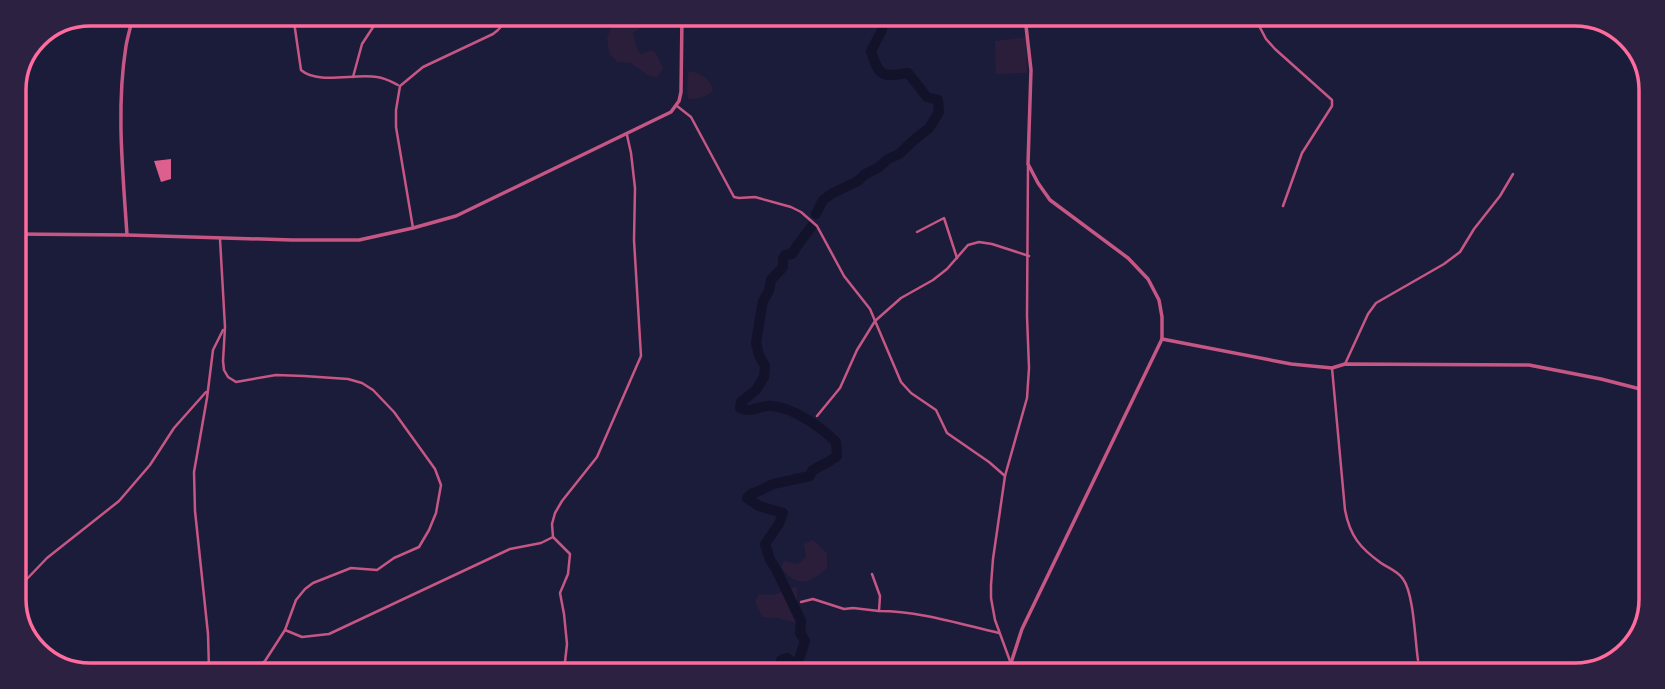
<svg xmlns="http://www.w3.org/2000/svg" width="1665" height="689" font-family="'Fira Sans Condensed',sans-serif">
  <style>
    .green { fill: #2a1e3b }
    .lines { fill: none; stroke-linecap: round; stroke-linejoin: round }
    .river { stroke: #12122b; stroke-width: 10 }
    .building { fill: #dd5f8e }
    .minor { stroke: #c65784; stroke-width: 2.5 }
    .tertiary { stroke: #c65784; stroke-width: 3.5 }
    .rim { fill: none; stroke: #ff6b9d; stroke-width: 3.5 }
  </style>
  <rect width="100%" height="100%" fill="#1b1b3a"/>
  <!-- green -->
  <g class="green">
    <polygon points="615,16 627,18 641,16 643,26 633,33 637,49 641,54 652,50 656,53 663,68 657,77 649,76 631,63 617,62 609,53 607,38"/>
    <polygon points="1026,37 1027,73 996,74 995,41"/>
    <path d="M690,71c11,3 21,7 23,20 -5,5 -17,9 -25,8l-1,-11 1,-15z"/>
    <path d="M813,540l14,13v15c-18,17 -31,19 -46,-1l3,-6 14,3 8,-7 -2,-13z"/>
    <polygon points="797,587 797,601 802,615 797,623 777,618 762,617 755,601 759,594 774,595 790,588"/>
  </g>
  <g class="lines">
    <!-- river -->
    <g class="river">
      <path d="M816,214l7,-14 10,-7 25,-12 6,-6 15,-8 9,-8 11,-5 15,-14 15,-12 10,-16 -1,-12 -11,-3 -19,-24c-25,4 -29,5 -37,-22l11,-21 2,-13"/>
      <path d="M779,672l2,-12 6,-2 7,6 4,-2 7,-21 -5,-8 1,-12 -25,-52 -6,-9 -5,-16 14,-20 4,-11 -24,-7 -12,-8 4,-4 8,-3 14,-7 37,-8 2,-5c9,-6 16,-8 25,-15l-1,-14c-14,-14 -42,-34 -63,-36 -12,-2 -21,8 -33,2l1,-6 15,-12 8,-13 1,-11 -6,-11 -3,-12 4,-25 3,-17 6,-10 2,-11 12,-13v-8l2,-4 7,-1 5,-8 15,-20"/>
    </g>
  </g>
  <!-- building -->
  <polygon class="building" points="171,159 171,179 161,182 154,161"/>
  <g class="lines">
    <!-- minor -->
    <g class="minor">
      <path d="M293,15l8,55c17,15 54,3 76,7 8,1 15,5 21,8"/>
      <polyline points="1255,18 1266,39 1275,49 1332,100 1332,106 1302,153 1283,206"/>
      <polyline points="353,77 362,44 381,15"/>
      <polyline points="677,106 691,117 734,197 739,198 755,197 791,207 801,212 817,226 844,276 870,309 901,382 911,393 936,410 947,433 989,462 1005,476"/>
      <polyline points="413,228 396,127 396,110 400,86 423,67 493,34 498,30 510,16"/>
      <polyline points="917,232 944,218 957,258"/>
      <polyline points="220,239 225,327 223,361 224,370 228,377 236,382 276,375 304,376 348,379 362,383 373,390 394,412 435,469 441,485 436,513 429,530 419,547 394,558 377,570 351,568 313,583 305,589 296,600 285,630"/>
      <polyline points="1345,364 1368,314 1376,303 1444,264 1460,252 1474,229 1500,196 1513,174"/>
      <path d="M1332,368l13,142c5,26 15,38 36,53 7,5 17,8 22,16 11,15 12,62 15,81"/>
      <polyline points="817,416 840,388 857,350 875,321 901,298 933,280 947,269 968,245 979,242 992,244 1029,256"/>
      <polyline points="14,572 24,582"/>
      <path d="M872,574l8,22 -1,15c40,0 81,13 120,22"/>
      <polyline points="14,601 24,582 47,558 119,501 150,465 174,428 206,392"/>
      <polyline points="801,602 813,599 844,609 853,608 879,611"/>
      <polyline points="1010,661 995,620 991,598 991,585 993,559 1005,476 1027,398 1029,368 1027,316 1028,164"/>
      <polyline points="209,670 208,634 195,511 194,472 207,398 213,350 223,330"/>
      <polyline points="240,670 261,664 265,661 285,630 302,637 329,634 510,549 541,543 553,537"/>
      <polyline points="564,671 567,644 564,614 560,593 568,574 570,554 553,537 552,524 555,513 562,501 597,457 641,356 634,240 635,188 631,153 627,135"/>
    </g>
    <!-- tertiary -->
    <g class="tertiary">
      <polyline points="14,234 127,235 292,240 359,240 413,228 456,216 671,112 679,101 681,92 682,16"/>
      <path d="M127,235c-4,-62 -11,-127 -1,-189 2,-11 5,-21 8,-32"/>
      <polyline points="1162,339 1291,364 1332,368 1345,364 1529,365 1601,379 1648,391"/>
      <polyline points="1015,673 1011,663 1022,629 1162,339 1162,317 1159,300 1148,279 1128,258 1050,200 1038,183 1028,164 1031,70 1025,17"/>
    </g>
  </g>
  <!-- crop -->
  <path d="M0 0H1665V689H0ZM90 26H1575A64 64 0 0 1 1639 90V599A64 64 0 0 1 1575 663H90A64 64 0 0 1 26 599V90A64 64 0 0 1 90 26Z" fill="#2d2142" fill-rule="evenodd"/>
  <path class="rim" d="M90 26H1575A64 64 0 0 1 1639 90V599A64 64 0 0 1 1575 663H90A64 64 0 0 1 26 599V90A64 64 0 0 1 90 26Z"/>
</svg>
